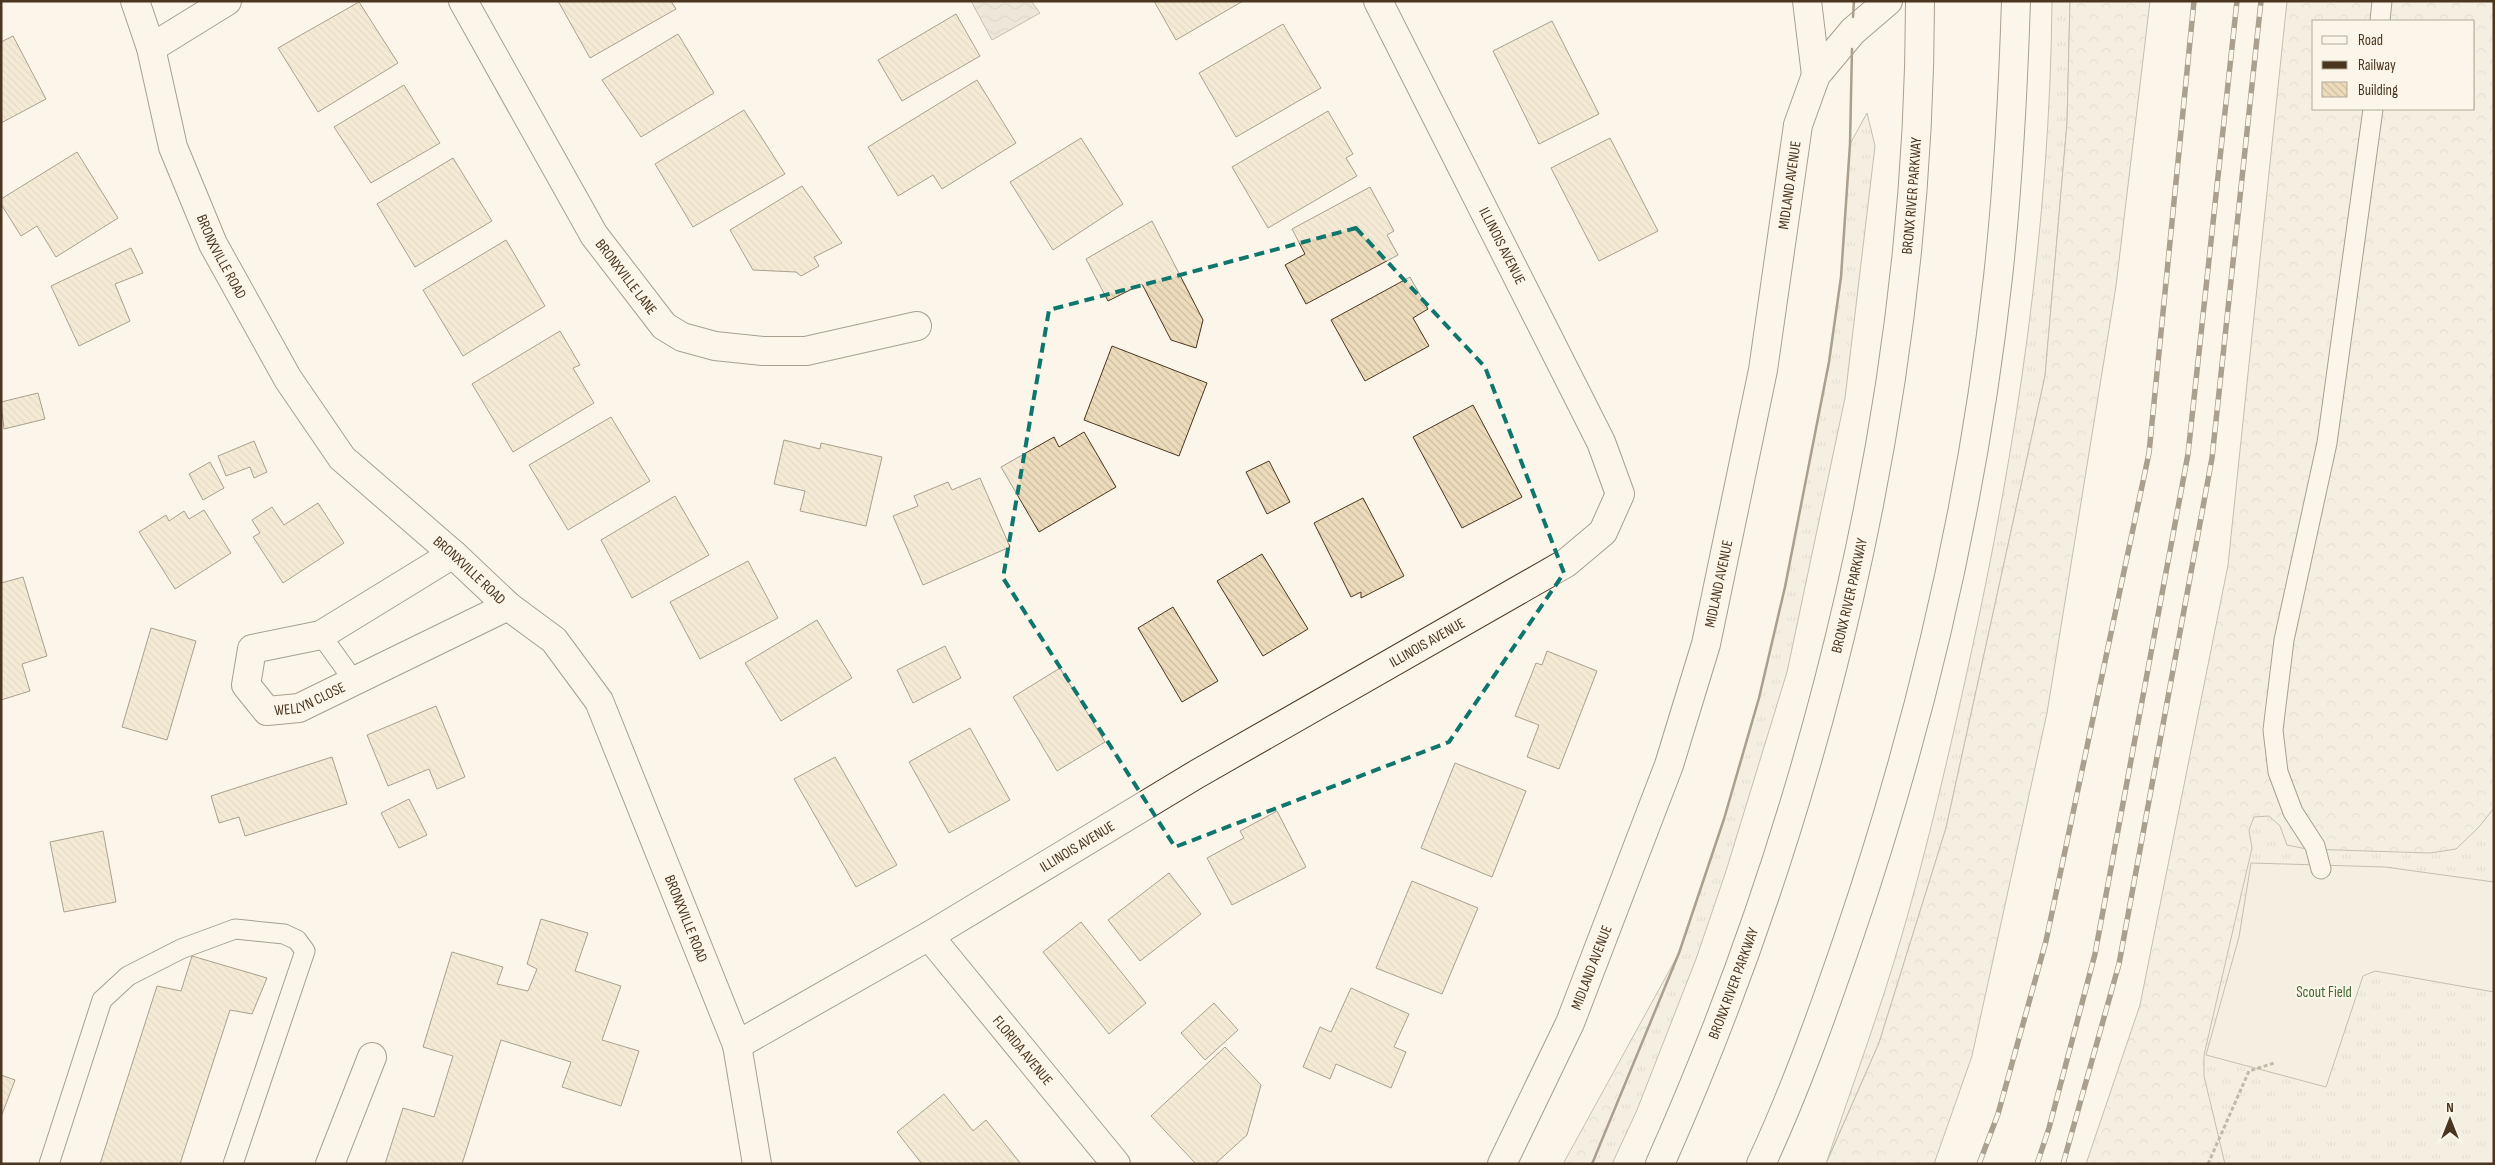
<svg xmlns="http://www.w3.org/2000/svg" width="2495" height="1165" font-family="'Sofia Sans Condensed',sans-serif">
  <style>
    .grass { fill: url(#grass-tufts); stroke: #887966; fill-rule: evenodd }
    .forest { fill: url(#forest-crowns); stroke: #887966; fill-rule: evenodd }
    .parking { fill: #ede7d9; stroke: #887966 }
    .water { fill: url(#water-waves); stroke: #887966 }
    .building { fill: url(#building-back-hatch); stroke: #4a3520 }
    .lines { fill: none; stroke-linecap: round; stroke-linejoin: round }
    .service-casing { stroke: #4a3520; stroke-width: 21 }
    .minor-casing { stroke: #4a3520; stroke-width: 30 }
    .tertiary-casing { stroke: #4a3520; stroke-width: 30 }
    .motorway-casing { stroke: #4a3520; stroke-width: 30 }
    .path { stroke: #7f6f5c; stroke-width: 3; stroke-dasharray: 4 2.5; stroke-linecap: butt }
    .service { stroke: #fbf6e9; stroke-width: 19 }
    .minor { stroke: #fbf6e9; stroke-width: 28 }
    .tertiary { stroke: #fbf6e9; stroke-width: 28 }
    .motorway { stroke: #fbf6e9; stroke-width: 28 }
    .rail-casing { stroke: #4a3520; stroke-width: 5.5 }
    .rail { stroke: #fbf6e9; stroke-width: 4; stroke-dasharray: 11; stroke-linecap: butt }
    .wall { stroke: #4a3520; stroke-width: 2.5 }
    .marked { fill: none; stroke: #0f766e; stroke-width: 4; stroke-dasharray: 10 6; stroke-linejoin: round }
    .labels { text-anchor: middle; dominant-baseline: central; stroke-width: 4; stroke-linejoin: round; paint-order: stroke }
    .street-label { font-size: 15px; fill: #4a3520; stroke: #fbf6e9 }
    .park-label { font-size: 15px; fill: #436837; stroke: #fbf6e9 }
  </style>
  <defs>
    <pattern id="grass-tufts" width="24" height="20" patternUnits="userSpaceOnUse" patternTransform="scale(1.25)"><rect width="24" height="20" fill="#ede6d9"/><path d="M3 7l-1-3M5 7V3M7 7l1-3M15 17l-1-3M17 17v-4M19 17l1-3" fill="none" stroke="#cdc6ba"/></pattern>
    <pattern id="forest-crowns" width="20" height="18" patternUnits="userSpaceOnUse" patternTransform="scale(1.25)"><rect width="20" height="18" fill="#ede6d9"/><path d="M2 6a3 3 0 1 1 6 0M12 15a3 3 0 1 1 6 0" fill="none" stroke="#cdc6ba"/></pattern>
    <pattern id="water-waves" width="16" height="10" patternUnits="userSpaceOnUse" patternTransform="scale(1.25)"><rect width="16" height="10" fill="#dcd4c6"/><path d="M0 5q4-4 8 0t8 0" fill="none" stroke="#beb7aa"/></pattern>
    <pattern id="building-back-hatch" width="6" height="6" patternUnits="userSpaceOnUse" patternTransform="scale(1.25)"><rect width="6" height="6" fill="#ecdcbc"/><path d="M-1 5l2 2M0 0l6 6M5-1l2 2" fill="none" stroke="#ccbda1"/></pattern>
  </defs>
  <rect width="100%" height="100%" fill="#fbf6e9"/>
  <!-- grass -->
  <g class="grass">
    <path d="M2052,1h18l-3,122 -22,253 -99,452 -67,215 -52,118c25,-75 53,-150 75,-226 26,-90 47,-181 67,-272 48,-218 81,-439 83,-662z"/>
    <path d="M2292,1h202v1163h-402l55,-160 89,-438zM2314,21h160v88h-160z"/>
    <polygon points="1867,113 1875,146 1845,398 1787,672 1726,871 1696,959 1637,1110 1612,1164 1592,1164 1679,953 1724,819 1759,698 1785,587 1829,362 1841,277 1850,144"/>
  </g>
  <!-- forest -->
  <g class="forest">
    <polygon points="2070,1 2150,1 2116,286 2047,713 1972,1056 1934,1164 1826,1164 1879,1043 1946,828 2045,376 2067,123"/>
    <path d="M2287,1h207v807l-16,20 -22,21 -26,4 -123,-4 -20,-4 -7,-19 -11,-10 -15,1 -5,13 3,18 -48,207v21l21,88h-139l54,-159 88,-440zM2314,21h160v88h-160z"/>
    <polygon points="1679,953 1592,1164 1563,1164"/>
  </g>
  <!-- parking -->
  <polygon class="parking" points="2251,863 2385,867 2494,882 2494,992 2375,971 2363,976 2326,1087 2206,1055 2239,937"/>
  <!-- water -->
  <polygon class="water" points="971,1 1031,1 1040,13 992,40"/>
  <!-- building -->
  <g class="building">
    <polygon points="558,1 671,1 676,9 590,58"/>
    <polygon points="1154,1 1243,1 1176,40"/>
    <polygon points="359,2 398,63 318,112 278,48"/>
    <polygon points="956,14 980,56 902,101 878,60"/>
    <polygon points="1552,21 1599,114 1539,144 1493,51"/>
    <polygon points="1283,24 1321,88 1236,137 1199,73"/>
    <polygon points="678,34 714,93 641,137 602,80"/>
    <polygon points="13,36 46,99 1,123 1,42"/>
    <polygon points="977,80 1016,143 942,189 933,175 898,196 868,147"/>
    <polygon points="404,85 440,143 371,183 334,127"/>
    <polygon points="744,110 785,174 693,227 655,164"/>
    <polygon points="1328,111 1353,154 1346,158 1357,176 1268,228 1232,167"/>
    <polygon points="1081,138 1123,204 1053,250 1010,182"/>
    <polygon points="1610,138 1658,231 1599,261 1551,168"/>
    <polygon points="77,152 118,218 56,257 37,226 21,236 1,204 1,199"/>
    <polygon points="453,158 492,221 415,267 377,204"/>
    <polygon points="802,186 842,243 814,257 819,266 801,276 796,272 753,270 730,230"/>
    <polygon points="1370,187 1394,231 1387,235 1398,255 1306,304 1285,265 1305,254 1292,229"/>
    <polygon points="1152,221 1203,320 1196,348 1171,340 1142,284 1108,301 1086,259"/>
    <polygon points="506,240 545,306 463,356 423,290"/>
    <polygon points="131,248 143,273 115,284 130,321 79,346 51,286"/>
    <polygon points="1410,277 1428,309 1413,318 1429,346 1365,381 1331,320"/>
    <polygon points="560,331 580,365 573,368 594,403 513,452 472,384"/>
    <polygon points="1112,346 1207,383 1179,456 1084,420"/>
    <polygon points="38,393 45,419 4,429 1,402"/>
    <polygon points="1473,405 1522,497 1462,528 1413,437"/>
    <polygon points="611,417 650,481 568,530 529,465"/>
    <polygon points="1084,432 1116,487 1039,532 1001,467 1054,437 1059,447"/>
    <polygon points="784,440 820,449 821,443 882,457 866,526 800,511 805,491 774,484"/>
    <polygon points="254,441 267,472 254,478 250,467 226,476 218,456"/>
    <polygon points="1269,461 1290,502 1267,514 1246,472"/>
    <polygon points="210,462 224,488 203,500 189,474"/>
    <polygon points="980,478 1010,547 923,585 893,516 918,506 914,496 948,482 952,490"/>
    <polygon points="675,496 709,555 632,598 601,540"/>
    <polygon points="1363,498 1404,576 1361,598 1361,592 1351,597 1314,523"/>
    <polygon points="318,503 344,543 283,583 253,537 260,533 252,520 272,507 284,525"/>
    <polygon points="204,510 231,553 175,589 139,532 166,515 169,521 184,511 189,519"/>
    <polygon points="1262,554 1308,629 1263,656 1217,581"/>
    <polygon points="748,561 778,618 700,659 670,602"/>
    <polygon points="23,577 47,656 22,664 30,691 1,700 1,583"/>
    <polygon points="1173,607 1218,681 1182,702 1138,628"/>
    <polygon points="817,620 852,678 781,721 745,663"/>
    <polygon points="151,628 196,641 167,740 122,727"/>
    <polygon points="945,646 961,678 913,703 897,670"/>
    <polygon points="1547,651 1597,671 1559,769 1527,757 1539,725 1515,716 1536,663 1542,665"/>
    <polygon points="1060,668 1105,742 1057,771 1013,697"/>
    <polygon points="436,706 465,777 437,789 429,769 388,786 367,735"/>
    <polygon points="970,728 1010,800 949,833 909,762"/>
    <polygon points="332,757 347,804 245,836 239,817 219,823 211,796"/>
    <polygon points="835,757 897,865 856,887 794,779"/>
    <polygon points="1455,763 1526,791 1492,877 1421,848"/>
    <polygon points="409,799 427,835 399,848 381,813"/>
    <polygon points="1277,811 1306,867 1232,905 1207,858 1244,838 1240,831"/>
    <polygon points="103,831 116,902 64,912 50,842"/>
    <polygon points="1169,873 1201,914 1140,961 1108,920"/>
    <polygon points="1412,881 1478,908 1442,994 1376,968"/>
    <polygon points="541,919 588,933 575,971 621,986 602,1040 639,1051 621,1106 562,1087 571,1062 501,1040 462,1164 385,1164 403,1108 434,1117 453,1056 423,1047 452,952 503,967 497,984 528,991 537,969 527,964"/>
    <polygon points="1081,922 1146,1003 1109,1034 1043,952"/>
    <polygon points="192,956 267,978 252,1014 230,1010 180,1164 100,1164 157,986 181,991"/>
    <polygon points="1351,988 1409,1014 1394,1047 1406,1052 1391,1088 1336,1064 1330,1079 1303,1067 1320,1027 1331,1032"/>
    <polygon points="1214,1003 1238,1030 1205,1060 1181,1033"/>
    <polygon points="1225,1047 1261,1085 1247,1135 1215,1164 1196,1164 1151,1116"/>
    <polygon points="1,1075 15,1080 1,1117"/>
    <polygon points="944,1094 973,1131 986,1120 1021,1164 922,1164 897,1132"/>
  </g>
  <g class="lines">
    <!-- service casing -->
    <g class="service-casing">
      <g id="service">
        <polyline points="2380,21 2382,1"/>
        <polyline points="321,635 354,681"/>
        <polyline points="2321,869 2315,846 2293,812 2278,772 2273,730 2284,640 2327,443 2373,109"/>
        <polyline points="49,1164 102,1000 128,976 181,949 235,929 284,934 297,940 305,951 233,1164"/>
      </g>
    </g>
    <!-- minor casing -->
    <g class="minor-casing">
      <g id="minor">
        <path id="s1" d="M135,1l16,47 22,99 40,97 75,135 54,79 111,96 55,52 46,34 45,61 138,344 20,119"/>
        <path id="s2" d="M463,1l131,234 70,91 18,11 33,9 48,5h43l111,-25"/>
        <polyline points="151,48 227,1"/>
        <path id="s3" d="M453,554l-132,81 -69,14 -6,36 21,26 32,-3 209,-102"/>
        <path id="s4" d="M929,936l187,228"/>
        <path id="s5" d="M737,1045l192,-109 268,-162 369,-211 37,-31 17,-38 -19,-52 -223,-441"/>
        <polyline points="330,1164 372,1057"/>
      </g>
    </g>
    <!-- tertiary casing -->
    <g class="tertiary-casing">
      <g id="tertiary">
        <polyline points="1807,1 1816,75"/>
        <path id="s6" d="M1502,1164l68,-141 99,-258 37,-121 57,-274 35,-245 18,-50 37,-44 35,-30"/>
      </g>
    </g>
    <!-- motorway casing -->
    <g class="motorway-casing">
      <g id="motorway">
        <path id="s7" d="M1660,1164c159,-357 260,-771 260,-1163"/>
        <path d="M1761,1164c34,-73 61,-149 87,-225 73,-214 125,-437 150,-662 10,-91 15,-183 18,-276"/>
      </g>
    </g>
    <!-- path -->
    <polyline class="path" points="2208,1164 2249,1071 2274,1063"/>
    <!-- service -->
    <use href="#service" class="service"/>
    <!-- minor -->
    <use href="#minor" class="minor"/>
    <!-- tertiary -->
    <use href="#tertiary" class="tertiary"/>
    <!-- motorway -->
    <use href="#motorway" class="motorway"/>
    <!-- rail casing -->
    <g class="rail-casing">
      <g id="rail">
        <polyline points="1979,1164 1998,1114 2046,941 2149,453 2194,1"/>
        <polyline points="2037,1164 2049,1128 2095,954 2188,454 2237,1"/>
        <polyline points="2063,1164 2119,964 2212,458 2261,1"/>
      </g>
    </g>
    <!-- rail -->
    <use href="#rail" class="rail"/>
    <!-- wall -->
    <g class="wall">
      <polyline points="1853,17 1854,1"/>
      <polyline points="1592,1164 1679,953 1724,819 1759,698 1785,587 1829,362 1841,277 1850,144 1852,49"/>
    </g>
  </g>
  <!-- marked area -->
  <path d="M0 0H2495V1165H0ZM1356,228l129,139 79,206 -115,169 -274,105 -172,-269 46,-268z" fill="#fbf6e9" fill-opacity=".55" fill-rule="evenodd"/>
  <path class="marked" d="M1356,228l129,139 79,206 -115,169 -274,105 -172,-269 46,-268z"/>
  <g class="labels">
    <!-- street labels -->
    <g class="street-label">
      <text stroke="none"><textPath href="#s6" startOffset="1026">MIDLAND AVENUE</textPath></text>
      <text stroke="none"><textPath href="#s7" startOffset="1005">BRONX RIVER PARKWAY</textPath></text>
      <text transform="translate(1502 246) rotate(63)">ILLINOIS AVENUE</text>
      <text stroke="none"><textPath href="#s1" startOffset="271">BRONXVILLE ROAD</textPath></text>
      <text stroke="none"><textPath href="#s2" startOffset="321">BRONXVILLE LANE</textPath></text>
      <text stroke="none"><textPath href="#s1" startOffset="676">BRONXVILLE ROAD</textPath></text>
      <text stroke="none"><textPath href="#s6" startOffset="621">MIDLAND AVENUE</textPath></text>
      <text stroke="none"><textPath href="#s7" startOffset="600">BRONX RIVER PARKWAY</textPath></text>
      <text stroke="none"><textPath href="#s5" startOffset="799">ILLINOIS AVENUE</textPath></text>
      <text stroke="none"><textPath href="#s3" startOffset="340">WELLYN CLOSE</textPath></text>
      <text stroke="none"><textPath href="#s5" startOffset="394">ILLINOIS AVENUE</textPath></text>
      <text stroke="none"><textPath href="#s1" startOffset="1096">BRONXVILLE ROAD</textPath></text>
      <text stroke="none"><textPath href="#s6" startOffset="216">MIDLAND AVENUE</textPath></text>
      <text stroke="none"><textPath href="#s7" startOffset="195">BRONX RIVER PARKWAY</textPath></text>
      <text stroke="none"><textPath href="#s4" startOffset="148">FLORIDA AVENUE</textPath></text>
    </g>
    <!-- park labels -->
    <g class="park-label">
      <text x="2324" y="992">Scout Field</text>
    </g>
  </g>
  <!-- border -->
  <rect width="2495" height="1165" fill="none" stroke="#4a3520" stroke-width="5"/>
  <!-- legend -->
  <rect x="2312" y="20" width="162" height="90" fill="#fbf6e9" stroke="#b4a999"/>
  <rect x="2322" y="36" width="25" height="8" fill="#fbf6e9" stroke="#b4a999"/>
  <text x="2358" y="45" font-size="15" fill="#4a3520">Road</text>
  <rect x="2322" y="61" width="25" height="8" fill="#4a3520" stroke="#b4a999"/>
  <text x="2358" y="70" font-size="15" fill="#4a3520">Railway</text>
  <rect x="2322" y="82" width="25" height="15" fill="url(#building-back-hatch)" stroke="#b4a999"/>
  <text x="2358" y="95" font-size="15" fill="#4a3520">Building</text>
  <!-- north arrow -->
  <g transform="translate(2450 1120)" stroke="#fbf6e9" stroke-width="4" paint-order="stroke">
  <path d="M0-4L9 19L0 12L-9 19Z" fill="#4a3520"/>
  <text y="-8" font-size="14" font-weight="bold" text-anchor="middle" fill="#4a3520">N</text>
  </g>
</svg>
